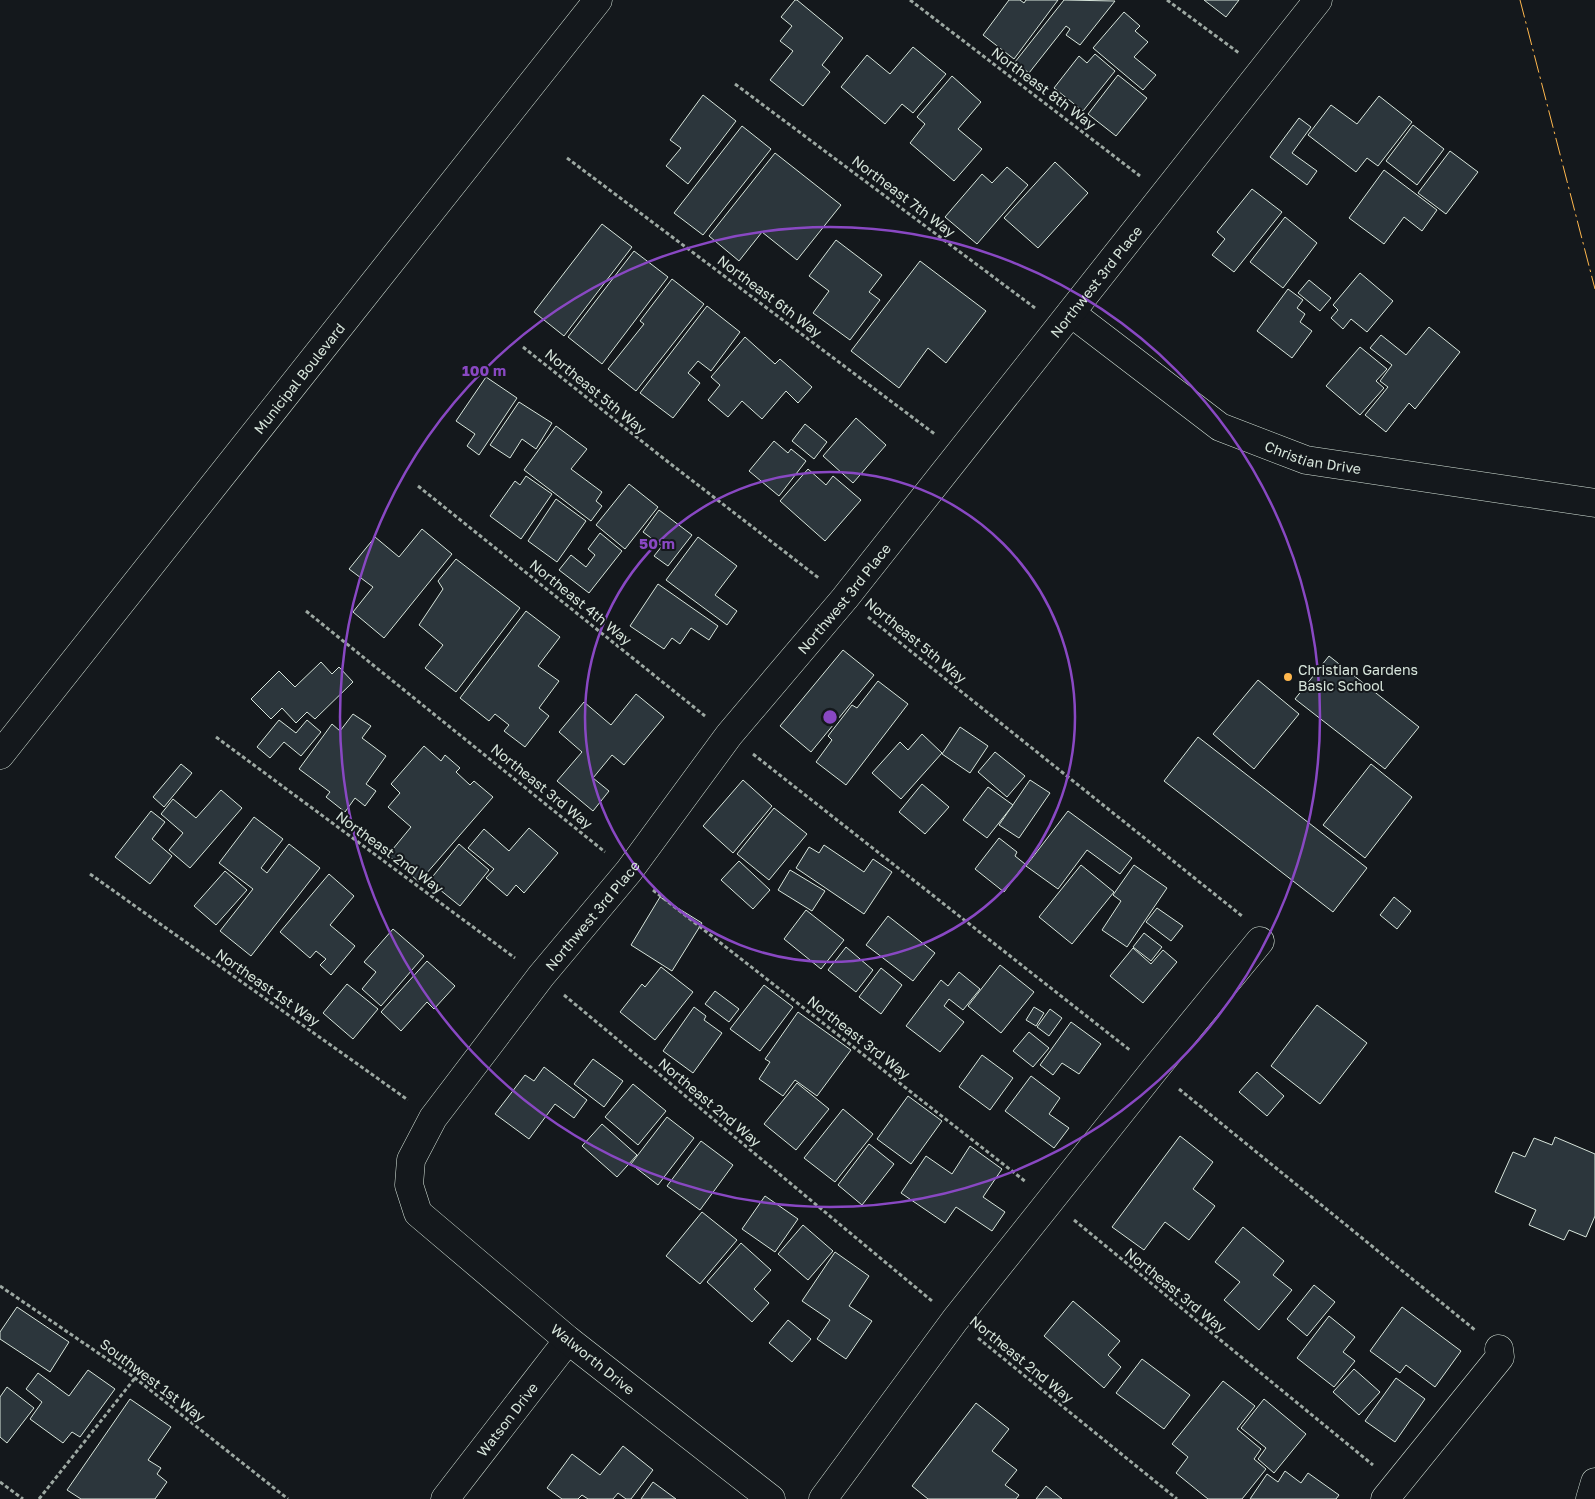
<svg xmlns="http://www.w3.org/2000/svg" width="1595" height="1499" font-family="'Golos Text',sans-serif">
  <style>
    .building { fill: #2c363c; stroke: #d8e6dc }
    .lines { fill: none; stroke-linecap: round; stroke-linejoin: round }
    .minor-casing { stroke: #d8e6dc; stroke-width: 29 }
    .tertiary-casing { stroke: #d8e6dc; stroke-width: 29 }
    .primary-casing { stroke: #d8e6dc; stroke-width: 29 }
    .path { stroke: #9da8a2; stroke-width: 3; stroke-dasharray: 4 2.5; stroke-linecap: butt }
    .minor { stroke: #14181c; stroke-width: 28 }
    .tertiary { stroke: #14181c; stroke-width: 28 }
    .primary { stroke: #14181c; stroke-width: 28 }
    .power { stroke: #ffb74d; stroke-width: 1; stroke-dasharray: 18 4 2.5 4; stroke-linecap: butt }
    .ring { fill: none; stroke: #8948c3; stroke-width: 2.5 }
    .poi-dot { fill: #ffb74d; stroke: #14181c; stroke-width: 2 }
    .labels { text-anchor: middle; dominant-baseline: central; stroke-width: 4; stroke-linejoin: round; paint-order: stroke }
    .street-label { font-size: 14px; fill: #d8e6dc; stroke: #14181c }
    .poi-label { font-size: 14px; fill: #d8e6dc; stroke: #14181c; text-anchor: start }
    .centre { fill: #8948c3; stroke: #14181c; stroke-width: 2.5 }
    .ring-label { font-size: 15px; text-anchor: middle; font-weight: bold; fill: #8948c3; stroke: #14181c; stroke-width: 4; stroke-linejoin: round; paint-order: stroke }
  </style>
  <rect width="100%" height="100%" fill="#14181c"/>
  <!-- building -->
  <g class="building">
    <polygon points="795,0 797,0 843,38 822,65 830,72 803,106 770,80 793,51 780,41 792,26 781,17"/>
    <polygon points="1009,0 1020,0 1024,3 1026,0 1058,0 1014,59 983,35"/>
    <polygon points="1064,0 1115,1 1080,45 1066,35 1070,29 1066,26 1029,73 1015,62"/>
    <polygon points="1204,0 1239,0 1226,17"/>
    <polygon points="1124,12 1140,26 1135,31 1148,42 1134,57 1156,75 1143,90 1093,48"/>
    <polygon points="913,47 946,74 913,113 902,104 885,124 841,87 867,55 890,74"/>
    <polygon points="1095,54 1115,71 1083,111 1054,88 1079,56 1087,63"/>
    <polygon points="1118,75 1147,98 1116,136 1088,114"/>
    <polygon points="952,76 981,102 958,129 982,149 954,181 910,143 925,124 917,117"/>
    <polygon points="703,95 736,121 688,184 666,166 681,148 670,140"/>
    <polygon points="1379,96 1412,122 1378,166 1367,158 1356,172 1308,135 1331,105 1357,124"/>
    <polygon points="1299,118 1311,127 1292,153 1317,171 1307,185 1270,157"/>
    <polygon points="1413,125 1444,149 1417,185 1386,161"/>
    <polygon points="742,126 771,149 703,235 674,213"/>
    <polygon points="1450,151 1478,172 1446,214 1418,193"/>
    <polygon points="775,153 841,205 797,260 762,232 739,261 709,236"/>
    <polygon points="1055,162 1088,193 1038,248 1004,218"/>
    <polygon points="1007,167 1028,185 977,244 945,217 982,174 992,183"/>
    <polygon points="1384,170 1437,210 1422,231 1404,217 1384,244 1349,218"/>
    <polygon points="1252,189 1282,212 1234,272 1212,255 1225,239 1217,232"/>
    <polygon points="1285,217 1317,243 1283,288 1250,262"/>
    <polygon points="602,224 632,247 564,336 534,312"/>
    <polygon points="836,240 882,275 869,292 880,300 850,340 813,313 829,291 809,276"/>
    <polygon points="634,251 668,277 602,364 568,337"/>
    <polygon points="920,261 986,311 946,363 928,348 899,388 851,351"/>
    <polygon points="1360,273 1393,301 1367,332 1351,319 1343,329 1331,318 1338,310 1333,305"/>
    <polygon points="672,279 704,304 636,391 608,369 644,324 640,321"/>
    <polygon points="1309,280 1331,298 1320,311 1298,293"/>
    <polygon points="1288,289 1303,300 1297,308 1305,314 1300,322 1312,331 1292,358 1257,331"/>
    <polygon points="707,306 740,332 711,371 698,361 688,373 700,383 673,418 640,393"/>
    <polygon points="1429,327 1460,352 1415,409 1409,403 1386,432 1365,415 1388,387 1380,381 1392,365 1370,348 1381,335 1406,355"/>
    <polygon points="745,337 775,364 780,359 812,387 798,403 786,391 762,419 742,401 728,417 708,400 720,385 711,377"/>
    <polygon points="1360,347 1387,369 1376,381 1384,388 1360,415 1326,386"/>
    <polygon points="486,377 517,398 479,455 467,446 475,434 456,421"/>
    <polygon points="519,402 552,423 536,449 522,439 510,458 490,445"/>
    <polygon points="856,418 886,445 853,483 823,456"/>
    <polygon points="805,424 827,442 814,459 792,441"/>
    <polygon points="556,426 587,449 571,469 602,492 596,501 602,506 591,521 524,470"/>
    <polygon points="774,441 788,453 791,449 806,461 779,496 749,471"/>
    <polygon points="808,469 826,485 833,476 861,500 825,541 780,501"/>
    <polygon points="526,476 552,494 521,539 490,516 515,481 520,485"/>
    <polygon points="629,484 658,507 625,549 596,525"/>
    <polygon points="556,499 586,521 557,562 528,541"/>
    <polygon points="659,510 692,535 668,566 654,556 662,546 643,532"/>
    <polygon points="422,529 452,554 384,638 353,612 373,587 349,569 375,537 399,557"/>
    <polygon points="600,533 622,551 589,593 559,570 571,555 586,567 595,555 588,549"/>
    <polygon points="698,537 737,566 715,595 737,611 727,625 666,580"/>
    <polygon points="456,559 520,608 456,692 425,668 443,645 419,625 443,589 438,581"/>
    <polygon points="658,584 718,626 709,640 691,628 680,644 672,638 664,649 630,626"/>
    <polygon points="526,611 560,637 538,666 559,681 539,708 549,716 525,747 504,731 509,725 495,714 489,721 460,698"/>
    <polygon points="843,650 874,675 811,752 780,726"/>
    <polygon points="1329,656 1419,727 1385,769 1295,699"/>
    <polygon points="321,662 332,674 339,667 353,682 315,719 307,712 296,723 282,708 271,719 251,699 279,671 295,687"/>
    <polygon points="1258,680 1299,714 1254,769 1213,734"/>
    <polygon points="878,681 908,704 846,785 816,762 832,740 828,736 852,705 857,708"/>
    <polygon points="636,694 664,717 624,765 612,755 593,778 609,791 593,811 557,781 582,752 559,732 584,702 611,725"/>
    <polygon points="353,714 371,726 362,738 386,756 366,784 376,791 365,806 355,798 345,812 326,797 330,792 299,769 332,724 340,731"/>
    <polygon points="279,720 296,733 307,720 321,732 301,756 284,742 270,758 257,747"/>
    <polygon points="960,727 988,746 970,773 942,754"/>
    <polygon points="922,734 942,753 901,799 872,773 900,742 908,750"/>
    <polygon points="1198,737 1367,868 1333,912 1164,781"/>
    <polygon points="424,746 441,761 445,755 460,768 456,772 470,785 474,781 493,797 419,882 388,855 411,827 388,807 400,793 391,784"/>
    <polygon points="995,752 1025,776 1007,797 978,772"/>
    <polygon points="181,764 192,773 164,807 153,797"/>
    <polygon points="1371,764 1412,797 1365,858 1323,825"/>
    <polygon points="743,780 772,806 733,853 703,826"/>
    <polygon points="1030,780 1050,793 1019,838 999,825"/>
    <polygon points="922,784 949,807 925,834 899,812"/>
    <polygon points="988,787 1013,805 987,838 963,820"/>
    <polygon points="221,790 242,808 190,868 169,850 183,833 161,814 173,799 196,818"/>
    <polygon points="774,808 807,834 769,880 737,854"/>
    <polygon points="151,811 165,822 152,839 172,856 150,884 115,857"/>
    <polygon points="1068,811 1132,858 1120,874 1087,850 1058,889 1026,866"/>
    <polygon points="254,817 283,839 261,868 267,873 289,844 320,868 251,956 220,931 253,889 219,863"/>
    <polygon points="529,828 558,853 524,893 516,885 507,896 486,878 494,869 468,848 484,829 509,851"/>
    <polygon points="999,838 1017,852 1015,856 1025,864 1004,892 975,869"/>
    <polygon points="459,844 489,870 460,906 429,881"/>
    <polygon points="824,845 864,872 873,859 892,872 864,914 796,868 809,847 819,853"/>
    <polygon points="739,861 770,890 753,909 721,880"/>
    <polygon points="1081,865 1114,892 1072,944 1039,917"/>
    <polygon points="1134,865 1167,888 1127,947 1102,930 1121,901 1113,895"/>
    <polygon points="790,870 825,891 812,911 778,890"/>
    <polygon points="225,871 247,890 216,925 194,906"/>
    <polygon points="329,874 354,896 330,925 355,946 331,975 320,965 326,959 316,951 310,958 280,932"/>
    <polygon points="660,897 702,923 672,971 631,945"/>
    <polygon points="1394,897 1411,911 1397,929 1380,915"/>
    <polygon points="1157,908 1183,926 1171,941 1146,922"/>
    <polygon points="806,910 844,940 821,969 784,939"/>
    <polygon points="888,916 935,953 913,981 866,945"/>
    <polygon points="393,929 424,956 381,1006 362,989 376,972 364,962"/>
    <polygon points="1144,933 1162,947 1151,961 1133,947"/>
    <polygon points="846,947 873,970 856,992 828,970"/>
    <polygon points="1133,948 1151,964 1163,950 1177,962 1143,1003 1110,976"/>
    <polygon points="427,961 455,986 434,1009 427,1002 401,1031 381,1012"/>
    <polygon points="1000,965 1034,992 1001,1033 968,1006"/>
    <polygon points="661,967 693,992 655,1040 620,1012 642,984 645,987"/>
    <polygon points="881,968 902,985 881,1014 859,997"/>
    <polygon points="959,972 980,989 963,1010 949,999 944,1006 964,1022 940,1052 906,1026 941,980 948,986"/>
    <polygon points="347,984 378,1009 353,1039 323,1013"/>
    <polygon points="764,985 793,1007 760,1051 730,1029"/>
    <polygon points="715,991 739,1009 729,1022 705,1004"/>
    <polygon points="1317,1005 1367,1043 1320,1104 1271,1066"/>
    <polygon points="694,1007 706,1016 704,1020 722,1033 693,1073 663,1051"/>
    <polygon points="1034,1007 1044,1013 1036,1026 1026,1020"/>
    <polygon points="1050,1009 1062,1018 1049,1036 1037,1027"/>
    <polygon points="798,1012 851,1050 817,1096 795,1080 783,1096 759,1079 770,1062 765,1059"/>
    <polygon points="1071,1022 1101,1044 1079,1074 1062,1063 1053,1075 1040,1065"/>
    <polygon points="1029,1032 1049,1048 1033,1067 1013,1051"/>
    <polygon points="982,1055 1013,1078 990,1110 959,1087"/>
    <polygon points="593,1059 623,1081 604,1107 574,1084"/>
    <polygon points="544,1067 587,1100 574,1118 555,1104 529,1139 495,1114 525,1075 534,1081"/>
    <polygon points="1257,1072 1284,1096 1267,1116 1239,1092"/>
    <polygon points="1031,1076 1060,1098 1049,1114 1069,1128 1054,1148 1005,1111"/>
    <polygon points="797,1083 829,1109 796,1150 764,1124"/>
    <polygon points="633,1084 666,1111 638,1145 605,1117"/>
    <polygon points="908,1096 942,1121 911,1164 877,1139"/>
    <polygon points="843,1109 873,1134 835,1182 804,1158"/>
    <polygon points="667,1117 694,1138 658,1185 631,1164"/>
    <polygon points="602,1124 637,1155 617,1177 582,1146"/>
    <polygon points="1180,1136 1213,1162 1193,1189 1215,1206 1189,1240 1165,1222 1144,1250 1112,1227"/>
    <polygon points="1555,1137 1595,1154 1595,1216 1586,1237 1569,1230 1564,1240 1529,1225 1536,1210 1495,1192 1513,1152 1525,1157 1534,1138 1552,1145"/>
    <polygon points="701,1141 733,1165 700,1210 667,1186"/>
    <polygon points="869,1144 894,1164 862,1205 838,1185"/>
    <polygon points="970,1146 1002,1169 983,1197 1005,1212 992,1231 956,1207 945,1223 901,1193 926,1156 952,1174"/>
    <polygon points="765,1196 798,1219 775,1252 742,1229"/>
    <polygon points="702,1212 737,1240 700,1284 666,1256"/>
    <polygon points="803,1225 833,1251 808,1280 778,1254"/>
    <polygon points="1243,1227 1284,1261 1273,1275 1292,1290 1259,1330 1224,1300 1240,1282 1215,1262"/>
    <polygon points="741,1243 771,1270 754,1289 769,1303 752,1322 707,1282"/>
    <polygon points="835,1252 869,1276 849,1306 872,1321 846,1359 817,1339 830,1320 802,1301"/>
    <polygon points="1314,1285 1335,1302 1307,1336 1287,1319"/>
    <polygon points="1073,1301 1120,1341 1108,1355 1121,1367 1104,1388 1044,1336"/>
    <polygon points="17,1307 69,1342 50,1372 0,1339 0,1332"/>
    <polygon points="1402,1307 1461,1351 1435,1387 1406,1365 1400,1373 1370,1351"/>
    <polygon points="1329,1316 1355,1337 1343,1352 1355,1361 1334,1387 1297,1358"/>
    <polygon points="788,1320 811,1339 792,1362 769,1343"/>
    <polygon points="1142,1359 1190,1395 1164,1429 1116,1393"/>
    <polygon points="1354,1369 1380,1392 1359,1415 1333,1392"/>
    <polygon points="88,1370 115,1389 80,1437 72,1432 63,1443 30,1419 42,1402 26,1389 38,1373 69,1396"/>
    <polygon points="1396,1378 1425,1399 1395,1442 1365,1421"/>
    <polygon points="1223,1381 1255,1406 1237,1429 1261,1449 1254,1459 1266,1469 1242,1499 1208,1499 1176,1473 1188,1457 1172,1444"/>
    <polygon points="7,1387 34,1408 7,1443 0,1437 0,1397"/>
    <polygon points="130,1399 171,1427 148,1460 161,1468 157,1474 167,1482 155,1499 81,1499 67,1490"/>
    <polygon points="1264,1399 1306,1434 1274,1473 1258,1459 1266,1448 1241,1428"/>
    <polygon points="976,1403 1009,1429 992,1451 1017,1470 1005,1485 1019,1495 1016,1499 928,1499 912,1486"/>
    <polygon points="623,1446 653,1470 631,1499 626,1499 618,1493 613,1499 588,1499 582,1495 578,1499 562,1499 547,1488 572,1454 600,1475"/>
    <polygon points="1285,1471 1301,1483 1308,1473 1339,1495 1336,1499 1250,1499 1267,1474 1278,1482"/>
    <polygon points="653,1482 676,1499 641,1499"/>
    <polygon points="1046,1486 1062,1499 1036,1499"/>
  </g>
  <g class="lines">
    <!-- minor casing -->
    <g class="minor-casing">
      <g id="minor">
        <path id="s1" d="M1071,313l149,114 86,33 289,43"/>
        <path id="s2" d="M445,1499l123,-159"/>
        <path id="s3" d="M771,1499l-203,-159 -150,-127 -9,-28 2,-25 22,-42 108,-142 88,-105 100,-136 116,-137 473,-598"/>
        <polyline points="823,1499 955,1320 1155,1069 1260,941"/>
        <polyline points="1385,1499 1500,1357 1499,1349"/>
      </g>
    </g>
    <!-- tertiary casing -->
    <g class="tertiary-casing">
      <polyline id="tertiary" points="1590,1499 1595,1482"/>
    </g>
    <!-- primary casing -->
    <g class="primary-casing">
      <g id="primary">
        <path id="s4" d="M0,755l598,-755"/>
      </g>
    </g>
    <!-- path -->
    <g class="path">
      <polyline points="910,0 1140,176"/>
      <polyline points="1167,0 1239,53"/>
      <polyline points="735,84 1035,308"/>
      <polyline points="567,158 936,435"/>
      <polyline points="523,347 663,458 820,579"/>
      <polyline points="418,486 705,716"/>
      <polyline points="306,611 605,852"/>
      <polyline points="868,617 1242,916"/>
      <polyline points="216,737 515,958"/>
      <polyline points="753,754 1131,1051"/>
      <polyline points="90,874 408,1100"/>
      <polyline points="653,890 1026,1182"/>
      <polyline points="564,995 932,1301"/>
      <polyline points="1179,1089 1475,1330"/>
      <polyline points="1074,1220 1373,1465"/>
      <polyline points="0,1286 135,1378 288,1499"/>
      <polyline points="978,1338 1177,1499"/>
      <polyline points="0,1482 23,1499"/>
      <polyline points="39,1499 135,1378"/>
    </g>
    <!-- minor -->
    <use href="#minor" class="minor"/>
    <!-- tertiary -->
    <use href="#tertiary" class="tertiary"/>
    <!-- primary -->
    <use href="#primary" class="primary"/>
    <!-- power -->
    <polyline class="power" points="1520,0 1595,289"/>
  </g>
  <!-- distance rings -->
  <g class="ring">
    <circle cx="830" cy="717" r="245"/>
    <circle cx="830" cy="717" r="490"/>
  </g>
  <!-- markers -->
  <circle class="poi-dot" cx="1288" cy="677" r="5"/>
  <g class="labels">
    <!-- street labels -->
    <g class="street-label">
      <text transform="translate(1044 88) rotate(37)">Northeast 8th Way</text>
      <text transform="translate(904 196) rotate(37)">Northeast 7th Way</text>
      <text stroke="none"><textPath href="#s3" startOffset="1624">Northwest 3rd Place</textPath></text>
      <text transform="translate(770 296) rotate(37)">Northeast 6th Way</text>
      <text stroke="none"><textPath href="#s4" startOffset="481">Municipal Boulevard</textPath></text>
      <text transform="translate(596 391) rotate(39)">Northeast 5th Way</text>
      <text stroke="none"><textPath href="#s1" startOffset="286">Christian Drive</textPath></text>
      <text stroke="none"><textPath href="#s3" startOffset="1219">Northwest 3rd Place</textPath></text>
      <text transform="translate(581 602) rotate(39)">Northeast 4th Way</text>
      <text transform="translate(916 640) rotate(39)">Northeast 5th Way</text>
      <text transform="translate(542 786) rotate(39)">Northeast 3rd Way</text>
      <text transform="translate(390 852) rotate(36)">Northeast 2nd Way</text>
      <text stroke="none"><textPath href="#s3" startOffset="814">Northwest 3rd Place</textPath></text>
      <text transform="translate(268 987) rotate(35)">Northeast 1st Way</text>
      <text transform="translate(859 1037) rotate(38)">Northeast 3rd Way</text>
      <text transform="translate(710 1102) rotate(40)">Northeast 2nd Way</text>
      <text transform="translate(1176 1290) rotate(39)">Northeast 3rd Way</text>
      <text transform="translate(593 1359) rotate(39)">Walworth Drive</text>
      <text transform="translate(1022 1359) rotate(39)">Northeast 2nd Way</text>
      <text transform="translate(153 1380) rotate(37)">Southwest 1st Way</text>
      <text stroke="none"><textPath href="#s2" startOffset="101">Watson Drive</textPath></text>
    </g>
    <!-- poi labels -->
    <g class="poi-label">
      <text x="1298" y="669">Christian Gardens<tspan x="1298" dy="16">Basic School</tspan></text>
    </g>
  </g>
  <circle cx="830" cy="717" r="8" class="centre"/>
  <g class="ring-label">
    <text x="484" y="376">100 m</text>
    <text x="657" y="549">50 m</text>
  </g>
</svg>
